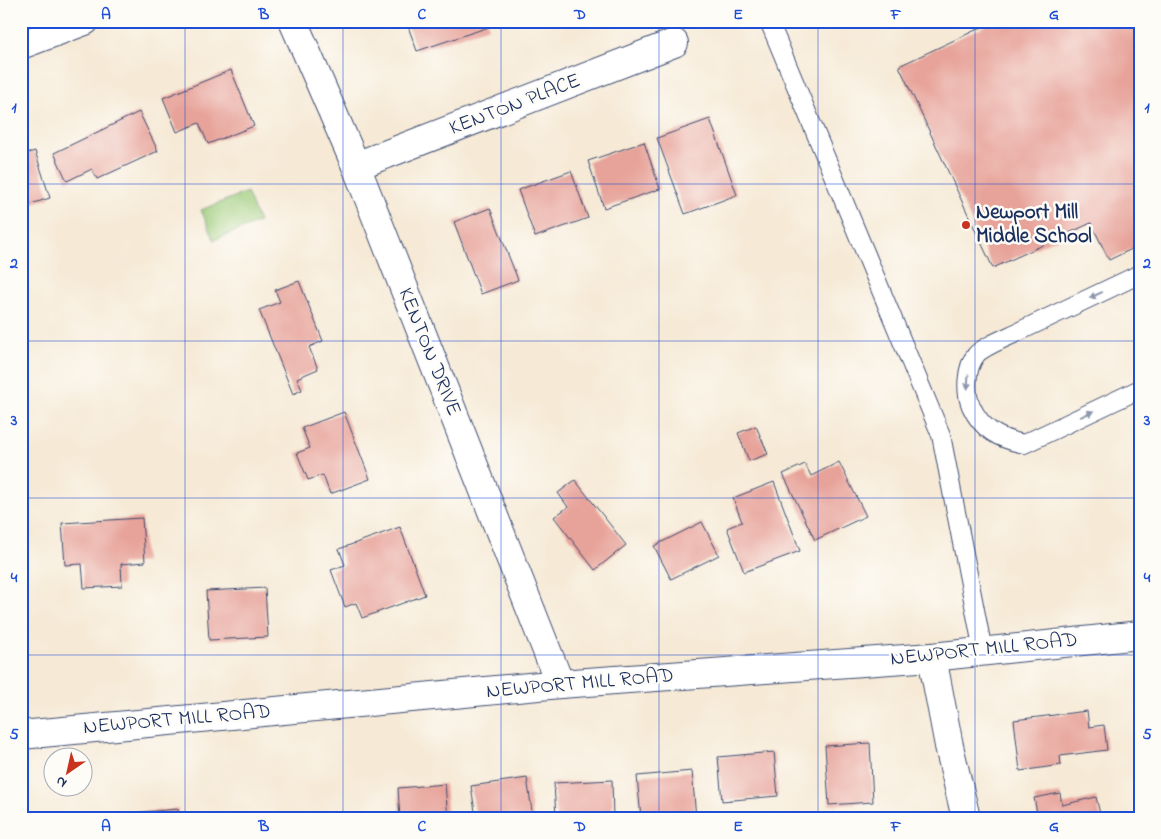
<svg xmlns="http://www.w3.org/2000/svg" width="1161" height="839" font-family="'Indie Flower',sans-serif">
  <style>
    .green { fill: #9cca78; stroke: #5c7c6b }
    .building { fill: #e7a39a }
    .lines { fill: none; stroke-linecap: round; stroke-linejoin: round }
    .lane-casing { stroke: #3c4b70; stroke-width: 20 }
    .street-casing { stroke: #3c4b70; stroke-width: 30 }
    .secondary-casing { stroke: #3c4b70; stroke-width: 30 }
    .lane { stroke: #fff; stroke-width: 18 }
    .street { stroke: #fff; stroke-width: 28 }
    .secondary { stroke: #fff; stroke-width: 28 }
    .oneway { fill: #8d97ae }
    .grid { fill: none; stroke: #1d4ed8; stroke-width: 1; stroke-opacity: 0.55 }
    .poi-dot { fill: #c8321e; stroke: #fdfcf7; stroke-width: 2 }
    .labels { text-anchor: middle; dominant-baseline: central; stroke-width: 5; stroke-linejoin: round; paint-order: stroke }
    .street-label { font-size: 21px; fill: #1b2f5e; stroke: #fdfcf7 }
    .poi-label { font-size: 21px; font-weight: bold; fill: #1b2f5e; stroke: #fdfcf7; text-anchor: start }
    .neatline { fill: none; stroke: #1d4ed8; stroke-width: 2 }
    .grid-label { font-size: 16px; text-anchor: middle; font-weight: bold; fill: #1d4ed8 }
  </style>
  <rect width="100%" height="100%" fill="#fdfcf7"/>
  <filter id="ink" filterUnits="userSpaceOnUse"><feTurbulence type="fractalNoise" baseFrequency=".02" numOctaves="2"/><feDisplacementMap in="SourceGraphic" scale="10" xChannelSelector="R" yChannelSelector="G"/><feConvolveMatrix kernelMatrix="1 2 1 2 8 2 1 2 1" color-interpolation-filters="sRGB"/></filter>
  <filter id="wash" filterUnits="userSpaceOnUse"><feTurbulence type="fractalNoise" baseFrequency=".0096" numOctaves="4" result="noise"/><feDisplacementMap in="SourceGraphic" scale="20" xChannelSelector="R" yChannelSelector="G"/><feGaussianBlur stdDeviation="1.12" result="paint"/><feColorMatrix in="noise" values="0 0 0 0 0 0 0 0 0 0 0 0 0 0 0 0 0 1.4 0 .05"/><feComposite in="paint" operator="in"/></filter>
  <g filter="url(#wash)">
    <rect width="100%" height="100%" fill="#f6e9d5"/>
    <!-- green -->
    <polygon class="green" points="247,192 259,222 214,240 201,210"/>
    <g id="blocks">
      <!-- building -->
      <g class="building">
        <polygon points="406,21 487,21 489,27 417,51"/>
        <polygon points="995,21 1140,21 1140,245 1109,260 1091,223 993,268 899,66"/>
        <polygon points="231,70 254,126 208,144 199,123 177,132 163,98"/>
        <polygon points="139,112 158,151 97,179 92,169 67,181 54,153"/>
        <polygon points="710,119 737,195 685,214 657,138"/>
        <polygon points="644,142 660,189 604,208 588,161"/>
        <polygon points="35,151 50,198 21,207 21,155"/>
        <polygon points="571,171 588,218 535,237 518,190"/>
        <polygon points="490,208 518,280 481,294 454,222"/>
        <polygon points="299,281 323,341 309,347 318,369 297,378 302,390 293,394 259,310 280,302 275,290"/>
        <polygon points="344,412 370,479 330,494 323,475 308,480 297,453 310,448 302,428"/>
        <polygon points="756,426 768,454 749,461 738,433"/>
        <polygon points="839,462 866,516 815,540 783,474 805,464 811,476"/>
        <polygon points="575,480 626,545 595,570 554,517 568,507 558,493"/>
        <polygon points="774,482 800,551 744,572 727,528 742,522 733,498"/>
        <polygon points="142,518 145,562 121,564 122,586 84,588 82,564 65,565 62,523"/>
        <polygon points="702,522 719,555 671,579 654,546"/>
        <polygon points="400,527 425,595 362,618 356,603 345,607 331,570 345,565 339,549"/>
        <polygon points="265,588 268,637 209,640 206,591"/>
        <polygon points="1087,711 1089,727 1104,725 1107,750 1060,756 1061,765 1020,771 1014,720"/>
        <polygon points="870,743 873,802 829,805 825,746"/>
        <polygon points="774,752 778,796 722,801 718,757"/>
        <polygon points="692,771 696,818 641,818 637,776"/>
        <polygon points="527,778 533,818 476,818 471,786"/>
        <polygon points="612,780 613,818 556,818 554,783"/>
        <polygon points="445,784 448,818 400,818 398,788"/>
        <polygon points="1060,793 1062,805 1096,797 1101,818 1038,818 1034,798"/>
        <polygon points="178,809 179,818 110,818 109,815"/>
      </g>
    </g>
  </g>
  <g filter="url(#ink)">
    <use href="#blocks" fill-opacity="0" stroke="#3c4b70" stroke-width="1"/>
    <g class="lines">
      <!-- lane casing -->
      <g class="lane-casing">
        <g id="lane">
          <polyline points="769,21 941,435 983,651"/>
          <path d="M1140,274c-40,19 -80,38 -120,57 -10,5 -38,16 -44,24 -10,12 -11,37 -5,51 11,24 28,33 53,38l116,-55"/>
        </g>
      </g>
      <!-- street casing -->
      <g class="street-casing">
        <g id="street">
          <polyline points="293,21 356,166 560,684"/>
          <polyline points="21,45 85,21"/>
          <polyline points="356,166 674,43"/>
          <polyline points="932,657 949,746 966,818"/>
        </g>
      </g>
      <!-- secondary casing -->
      <g class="secondary-casing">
        <polyline id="secondary" points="21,735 560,684 932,657 1140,635"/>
      </g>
      <!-- lane -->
      <use href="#lane" class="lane"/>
      <!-- street -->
      <use href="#street" class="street"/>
      <!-- secondary -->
      <use href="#secondary" class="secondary"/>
    </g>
    <!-- one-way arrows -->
    <defs><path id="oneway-solid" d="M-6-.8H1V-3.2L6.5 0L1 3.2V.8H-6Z" transform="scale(1.25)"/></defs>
    <g class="oneway">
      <use href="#oneway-solid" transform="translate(1096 295) rotate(155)"/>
      <use href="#oneway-solid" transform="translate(968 382) rotate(93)"/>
      <use href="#oneway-solid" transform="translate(1087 414) rotate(-25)"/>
    </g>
  </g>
  <!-- grid -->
  <path class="grid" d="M185,21v797M343,21v797M501,21v797M659,21v797M818,21v797M975,21v797M21,184h1119M21,341h1119M21,498h1119M21,655h1119"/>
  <!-- markers -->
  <circle class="poi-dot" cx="966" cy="225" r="5"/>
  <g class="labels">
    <!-- street labels -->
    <g class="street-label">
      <text transform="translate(515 105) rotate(-21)">KENTON PLACE</text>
      <text transform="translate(429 352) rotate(68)">KENTON DRIVE</text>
      <text transform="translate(984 650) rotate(-6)">NEWPORT MILL ROAD</text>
      <text transform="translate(580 684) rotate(-5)">NEWPORT MILL ROAD</text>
      <text transform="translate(177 720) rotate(-5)">NEWPORT MILL ROAD</text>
    </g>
    <!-- poi labels -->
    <g class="poi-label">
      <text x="976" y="213">Newport Mill<tspan x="976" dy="24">Middle School</tspan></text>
    </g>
  </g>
  <!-- margin -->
  <rect width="1161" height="839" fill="none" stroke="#fdfcf7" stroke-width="55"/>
  <!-- north arrow -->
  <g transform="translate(68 772) rotate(214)"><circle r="24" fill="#fdfcf7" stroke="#a3aaba"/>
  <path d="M0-4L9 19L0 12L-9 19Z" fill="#c8321e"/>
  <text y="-8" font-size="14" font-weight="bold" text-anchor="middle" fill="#1b2f5e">N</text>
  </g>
  <rect x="28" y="28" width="1106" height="784" class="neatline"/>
  <g class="grid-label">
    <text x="106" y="19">A</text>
    <text x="264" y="19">B</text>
    <text x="422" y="19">C</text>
    <text x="580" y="19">D</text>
    <text x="738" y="19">E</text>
    <text x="896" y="19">F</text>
    <text x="1054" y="19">G</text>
    <text x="14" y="112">1</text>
    <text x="1147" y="112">1</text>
    <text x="14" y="268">2</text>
    <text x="1147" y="268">2</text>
    <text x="14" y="425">3</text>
    <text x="1147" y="425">3</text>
    <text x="14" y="582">4</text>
    <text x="1147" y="582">4</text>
    <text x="14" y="739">5</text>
    <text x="1147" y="739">5</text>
    <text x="106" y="831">A</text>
    <text x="264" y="831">B</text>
    <text x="422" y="831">C</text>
    <text x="580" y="831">D</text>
    <text x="738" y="831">E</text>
    <text x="896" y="831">F</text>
    <text x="1054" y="831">G</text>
  </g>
</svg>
